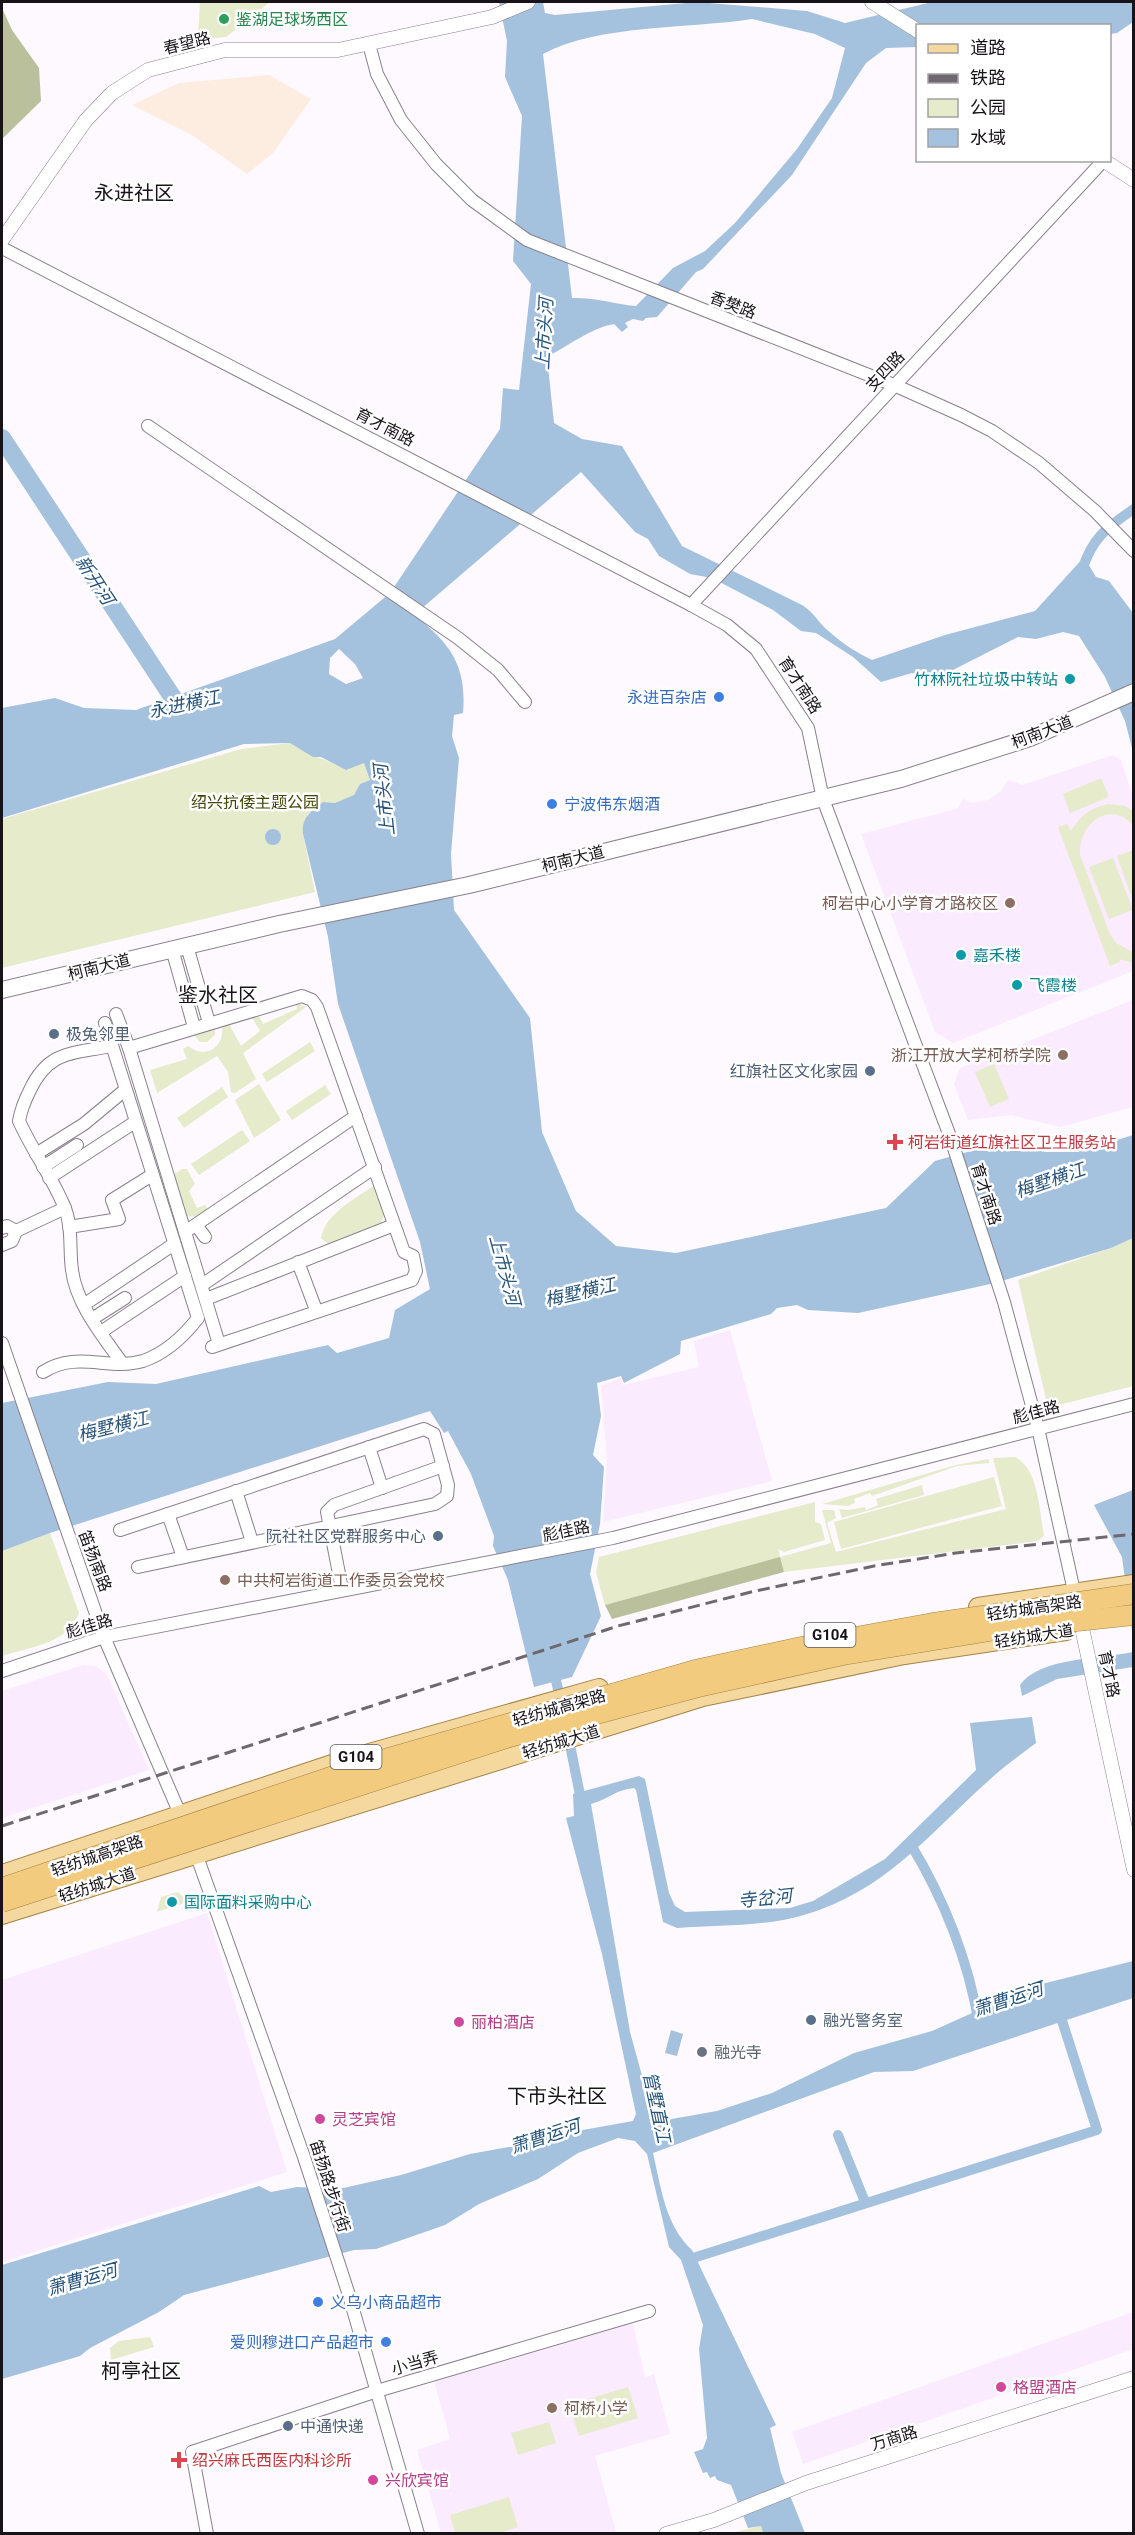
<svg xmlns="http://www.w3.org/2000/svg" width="1135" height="2535" font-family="Roboto,'Noto Sans SC',sans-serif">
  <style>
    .built { fill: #faebff }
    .industrial { fill: #fdede1 }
    .green { fill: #e6ebcb }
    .forest { fill: #bac09b }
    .water { fill: #a4c1dd; fill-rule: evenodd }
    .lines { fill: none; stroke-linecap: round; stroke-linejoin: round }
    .canal { stroke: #a4c1dd; stroke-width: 10 }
    .river { stroke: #a4c1dd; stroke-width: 18 }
    .minor-casing { stroke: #89808c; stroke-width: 14 }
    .tertiary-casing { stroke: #89808c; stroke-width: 15 }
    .secondary-casing { stroke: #89808c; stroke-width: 18 }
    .primary-casing { stroke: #a38245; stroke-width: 20 }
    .minor { stroke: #fff; stroke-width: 12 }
    .tertiary { stroke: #fff; stroke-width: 14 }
    .secondary { stroke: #fff; stroke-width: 16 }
    .primary { stroke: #f5d89e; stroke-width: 18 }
    .rail { stroke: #6d696e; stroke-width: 3; stroke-dasharray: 12 6; stroke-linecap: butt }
    .trunk-bridge-casing { stroke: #a38245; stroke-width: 21; stroke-linecap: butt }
    .trunk-bridge { stroke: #f2cb7e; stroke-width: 20 }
    .leisure-dot { fill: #2e9e5b; stroke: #fff; stroke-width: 2 }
    .culture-dot { fill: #0f9aa8; stroke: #fff; stroke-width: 2 }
    .shop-dot { fill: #3f7fe0; stroke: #fff; stroke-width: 2 }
    .education-dot { fill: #8d6e63; stroke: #fff; stroke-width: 2 }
    .service-dot { fill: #5c6f8a; stroke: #fff; stroke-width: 2 }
    .health-dot { fill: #e0444e; stroke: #fff; stroke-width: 2 }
    .hotel-dot { fill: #d1479c; stroke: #fff; stroke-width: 2 }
    .worship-dot { fill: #6b7280; stroke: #fff; stroke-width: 2 }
    .labels { text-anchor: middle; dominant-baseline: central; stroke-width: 5; stroke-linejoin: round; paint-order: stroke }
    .shield { fill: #fff; stroke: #5d5a5d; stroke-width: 1.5 }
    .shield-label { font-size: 15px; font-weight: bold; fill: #171318 }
    .leisure-label { font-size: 16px; fill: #27864d; stroke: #fff; text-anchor: start }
    .street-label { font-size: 16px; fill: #171318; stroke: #fff }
    .culture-label { font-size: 16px; fill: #0d838f; stroke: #fff; text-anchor: start }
    .shop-label { font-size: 16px; fill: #366cbe; stroke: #fff; text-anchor: end }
    .park-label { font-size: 16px; fill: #414606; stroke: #fff }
    .education-label { font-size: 16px; fill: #785e54; stroke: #fff; text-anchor: end }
    .service-label { font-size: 16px; fill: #4e5e75; stroke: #fff; text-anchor: start }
    .health-label { font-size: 16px; fill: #be3a42; stroke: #fff; text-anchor: start }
    .hotel-label { font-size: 16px; fill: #b23c85; stroke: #fff; text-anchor: start }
    .worship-label { font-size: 16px; fill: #5b616d; stroke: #fff; text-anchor: start }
    .water-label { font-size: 18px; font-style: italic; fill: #27547b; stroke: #fff }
    .quarter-label { font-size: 20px; fill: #171318; stroke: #fff }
  </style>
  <rect width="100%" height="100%" fill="#fdf9fe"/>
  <!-- built -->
  <g class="built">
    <polygon points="1113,755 1121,760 1133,797 1133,971 953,1043 935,1032 861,834 952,810 958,808 963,799 972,803 988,800 1001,791 1008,780 1022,785"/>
    <polygon points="1133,1000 1133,1107 1060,1127 1011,1115 968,1120 954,1084 960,1068"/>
    <polygon points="730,1330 772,1481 603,1522 607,1461 601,1386 621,1378 623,1385 699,1367 694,1341"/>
    <polygon points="83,1665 96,1666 107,1675 149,1770 2,1818 2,1691"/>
    <polygon points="207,1913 287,2172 2,2262 2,1980"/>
    <polygon points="1133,2312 1133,2349 803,2464 792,2432"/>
    <polygon points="632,2320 645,2378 654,2374 670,2434 595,2456 616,2532 441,2533 417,2450 450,2439 434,2381"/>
  </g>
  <!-- industrial -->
  <polygon class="industrial" points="269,75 311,99 273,153 247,174 192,135 132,105 179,83"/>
  <!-- green -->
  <g class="green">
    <polygon points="200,2 270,2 226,37 198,39"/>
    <path d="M290,743c18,11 36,17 56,26l18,-6 6,17 -10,4 -6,11 -19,8 -12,-1 -15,12 -5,20 12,58 -313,76v-149l239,-70z"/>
    <polygon points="1101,778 1109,797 1070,813 1063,794"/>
    <path d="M1109,804l16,2 8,5v14c-24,-26 -55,-1 -53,30l30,79 6,9 17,9v11l-14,-4 1,3 -10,4 -52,-139 9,-3 4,7c10,-16 19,-23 38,-27z"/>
    <polygon points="1133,850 1133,901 1117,856"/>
    <polygon points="1113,858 1133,910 1109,919 1089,867"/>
    <path d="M296,1003l10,4 -63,46 13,26 -21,14 -4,-1 -3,-20 -11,-16 -60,37 -7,-23 37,-11 -4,-10 5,-3c18,14 37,1 34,-20l7,-2 12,22 19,-15 -9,-15 7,-2 5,10 34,-15z"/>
    <polygon points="215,1027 215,1035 207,1042 200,1042 193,1034"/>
    <polygon points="310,1042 315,1051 267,1082 262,1074"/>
    <polygon points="994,1064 1009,1099 990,1107 975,1072"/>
    <polygon points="259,1084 281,1120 254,1138 235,1100"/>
    <polygon points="325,1085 331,1094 292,1120 286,1111"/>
    <polygon points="222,1087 228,1097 184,1128 177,1118"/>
    <polygon points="242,1130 250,1141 199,1175 191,1164"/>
    <polygon points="182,1169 187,1169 195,1184 189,1191 197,1208 205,1205 208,1210 201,1217 186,1216 173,1175"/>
    <path d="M378,1183l8,28 -6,14 -52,19 -7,-6c5,-26 36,-40 57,-55z"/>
    <polygon points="1133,1238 1133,1386 1059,1405 1046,1399 1018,1280 1111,1248"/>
    <path d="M1015,1457c24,12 24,54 29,78l-6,6 -254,31 -4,-14 -175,47 -9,-32 3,-16 216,-55v20l6,2 4,16 -41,12 -6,-3 2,8 51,-14 -9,-33h12l2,8 -9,5 9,29 170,-43 -13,-51z"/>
    <polygon points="989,1459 989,1463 957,1466 872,1496 870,1493 854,1499 855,1503 848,1506 822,1504 956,1465"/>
    <polygon points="994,1477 1002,1506 841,1549 834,1522"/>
    <polygon points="922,1485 924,1495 842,1518 839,1509 848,1510 865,1507 866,1510 878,1505 876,1499"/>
    <path d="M50,1533l29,80c-11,31 -49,34 -77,43v-105z"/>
    <polygon points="178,1892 188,1902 157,1912 161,1897"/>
    <polygon points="150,2337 154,2347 111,2360 110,2348 119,2341"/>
    <polygon points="628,2387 638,2418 579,2436 569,2405"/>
    <polygon points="549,2422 556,2443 518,2455 511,2433"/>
    <polygon points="509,2497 518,2527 499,2533 455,2533 450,2515"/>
    <polygon points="761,2526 763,2533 727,2534"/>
  </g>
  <!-- forest -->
  <g class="forest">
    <polygon points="2,8 12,30 39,68 41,101 2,139"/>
    <polygon points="780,1557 784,1572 612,1619 605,1605"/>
  </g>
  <!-- water -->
  <g class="water">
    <path d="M499,2h44l2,11 10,2 142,-13 110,9 38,12 87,-21h201v20l-16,11 -7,1v-8h-192l-1,21 -31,1 -20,15 -74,112 -89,94 -7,3 -39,45 -11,1 -3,3 -10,-2 -8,4 3,4 -6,5 -8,-8c-23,4 -46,22 -67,33l7,66 28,16 40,7 60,100 120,59c10,6 15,15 23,23 14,13 30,24 47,32l73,-25 90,-24 49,-54 12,20 13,4 24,32v139l-8,-31 -20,-44 -26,-41 -16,-4 -27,7 -18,-2 -81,41 -25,-5 -31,9 -28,-25 -37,-24 -15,-2 -28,-21 -61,-32 -22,-4 -31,-18 -11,-17 -13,-7 -54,-60 -167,143c36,28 53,50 49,98l-9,2 -2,21 7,22 -8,96 3,56 76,108 12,114 34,79 40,35 60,7 210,-45 49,-47 61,-17 18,-2 31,10h33l55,-17v103l-22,10 -116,35 -137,30 -50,-3 -11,-5 -20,3 -6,6 -90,27 -1,13 -56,29 -3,-7 -24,7 4,33 -8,39 11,12 -4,57 -10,50 11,42 -29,61 -38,10 -26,-107 -15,-34 1,-10 -23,-62 -23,-43 -4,2 -14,-22 -380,122 -48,18v-148l106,-21 48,2 172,-39 9,8 52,-15 6,-28 35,-21 -10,-47 -82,-238 -10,-67 -25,-103c-2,-16 8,-23 20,-32l12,1 19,-8 6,-11 10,-4 -6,-17 -18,7 -25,-13h-8l-23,-14 -46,1 -242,74v-110l53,-10 29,10 52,2 199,-71 55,-46 110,-164 3,-41 16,2 12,-106 -18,-23 9,-145 -17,-39 2,-36zM752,19l63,15 30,14 -13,50 -35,51 -62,74 -30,28 -32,17 -37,38c-22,-2 -42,-9 -64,-8l-29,-244c56,-30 146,-25 209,-35zM339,649l16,15 8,14 -17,6 -17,-10 1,-16z"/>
    <circle cx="273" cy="837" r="8"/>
    <polygon points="1133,1490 1133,1637 1122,1557 1094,1505"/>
    <path d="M1133,1652v15l-76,12 -35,17 -2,-11c20,-28 81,-26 113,-33z"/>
    <path d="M1032,1717l4,26c-17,13 -34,25 -50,40 -60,54 -101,108 -182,132 -40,12 -86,10 -127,13l-14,-6 -27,-132 -2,-2c-19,2 -25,11 -43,16l39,228 24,87 12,1 51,-9 55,-18 82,-40 78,-22 98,-44 103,-26v37l-220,73 -39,1 -221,81c8,34 12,72 39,97l84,175 -6,3 11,45 24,60h-42l-2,-7 -13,2 -17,-43 -14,-5 -2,-4 -5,2 -3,-6 -4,1 -9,-21 9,-3 4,-11 -8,-89 4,-24 -22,-65 -12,-13 -22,-93 -12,-13 -17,-3 -40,15 -40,26 -59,25 -34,21 -69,24 -22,1 -170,45 -25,17 -69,36 -10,8 -78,23v-114l257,-79 12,6 26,-5 42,2 62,-14 69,-21 56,-10 1,-4 106,-19 3,-7 -34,-160 -36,-136 8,-2 -1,-22 66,-18 6,3 24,114 6,13 10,6 105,-4 23,-7 72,-42 91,-89 -6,-47z"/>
    <polygon points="671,2030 683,2034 677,2056 665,2053"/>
  </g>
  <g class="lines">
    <!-- canal -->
    <g class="canal">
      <path d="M1082,571c9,-32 25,-44 52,-62"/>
      <polyline points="554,1672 561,1702"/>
      <polyline points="568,1735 582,1805"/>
      <path d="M910,1843c34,56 58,116 69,181"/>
      <polyline points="838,2135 865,2202"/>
      <polyline points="690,2259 1097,2130 1058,2008"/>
    </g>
    <!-- river -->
    <polyline class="river" points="2,438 185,716"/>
    <!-- minor casing -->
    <g class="minor-casing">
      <g id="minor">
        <polyline points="369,44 377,74 401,120 436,164 472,200 527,240 894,385 961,415 992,431 1039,463 1095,511 1134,551"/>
        <polyline points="2,248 691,605 727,625 756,649 808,728 823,799 951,1139 1004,1302 1038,1428 1074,1591"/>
        <polyline points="148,426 458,638 498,670 525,702"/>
        <polyline points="691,605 1103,161"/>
        <polyline points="187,946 209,1023"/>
        <polyline points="172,949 194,1027"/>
        <polyline points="116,1014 129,1048 219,1344"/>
        <path d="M111,1046c-39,8 -62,4 -81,44 -5,10 -9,19 -11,31 13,29 33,56 45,85 9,21 5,43 8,64 4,34 31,66 50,93"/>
        <polyline points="129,1048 302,996 312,1000 317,1007 404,1252 413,1256 416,1271 412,1280 212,1347"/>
        <polyline points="36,1154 84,1124 125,1090"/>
        <polyline points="43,1167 77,1145"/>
        <polyline points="49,1178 135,1122"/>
        <polyline points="196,1225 205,1237"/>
        <polyline points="69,1227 119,1219 112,1200 152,1175"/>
        <polyline points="2,1228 7,1226 16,1231 12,1241 2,1245"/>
        <polyline points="16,1231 65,1208"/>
        <polyline points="185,1232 356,1116"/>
        <polyline points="298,1262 316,1310"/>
        <polyline points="202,1285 375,1167"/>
        <polyline points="206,1299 394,1225"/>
        <polyline points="85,1304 174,1244"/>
        <polyline points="92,1319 125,1298"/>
        <polyline points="101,1332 185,1276"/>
        <polyline points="2,1343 104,1637 183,1821"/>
        <path d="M43,1372c34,-22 65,-1 100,-11 23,-8 41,-25 55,-43l-93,-295"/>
        <polyline points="369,1447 382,1488"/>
        <polyline points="236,1491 252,1542"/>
        <polyline points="168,1514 183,1557"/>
        <polyline points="120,1530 424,1429 434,1434 448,1485 447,1496 435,1504 138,1567"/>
        <polyline points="342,1589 327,1512 334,1505 443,1466"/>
        <polyline points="2,1671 104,1637 613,1538 1134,1404"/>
        <polyline points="194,1848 304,2157 348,2292 418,2534"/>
        <polyline points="207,2534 192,2452 377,2391 649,2311"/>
      </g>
    </g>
    <!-- tertiary casing -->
    <g class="tertiary-casing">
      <g id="tertiary">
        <polyline points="872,2 918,31"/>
        <polyline points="1103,160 1134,180"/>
        <polyline points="2,240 86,120 112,93 148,70 225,50 338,50 492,17 528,2"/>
        <polyline points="1079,1614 1134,1870"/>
        <polyline points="666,2534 714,2520 806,2483 1134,2378"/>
      </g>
    </g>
    <!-- secondary casing -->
    <g class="secondary-casing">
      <polyline id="secondary" points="2,990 279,924 469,885 901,779 1030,738 1134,692"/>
    </g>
    <!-- primary casing -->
    <g class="primary-casing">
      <g id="primary">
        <polyline points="978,1607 1134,1584"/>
        <polyline points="2,1874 341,1761 599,1688"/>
        <polyline points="2,1915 703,1697 904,1655 1066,1631"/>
      </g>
    </g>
    <!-- minor -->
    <use href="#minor" class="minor"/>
    <!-- tertiary -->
    <use href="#tertiary" class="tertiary"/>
    <!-- secondary -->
    <use href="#secondary" class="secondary"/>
    <!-- primary -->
    <use href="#primary" class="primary"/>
    <!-- rail -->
    <polyline class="rail" points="2,1826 618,1626 751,1592 874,1566 956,1553 1134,1534"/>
    <!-- trunk-bridge casing -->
    <g class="trunk-bridge-casing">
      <g id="trunk-bridge">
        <polyline points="2,1888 378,1761 695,1670 806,1646 933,1623 1134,1594"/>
        <polyline points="2,1902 509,1737 698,1687 843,1655 1002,1629 1134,1615"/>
      </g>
    </g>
    <!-- trunk-bridge -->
    <use href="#trunk-bridge" class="trunk-bridge"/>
  </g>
  <!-- markers -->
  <circle class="leisure-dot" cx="224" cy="19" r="6"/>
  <g class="culture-dot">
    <circle cx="1070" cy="679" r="6"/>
    <circle cx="961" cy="955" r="6"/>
    <circle cx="1017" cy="985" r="6"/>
    <circle cx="172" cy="1902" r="6"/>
  </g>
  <g class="shop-dot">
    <circle cx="719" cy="697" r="6"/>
    <circle cx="552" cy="804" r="6"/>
    <circle cx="318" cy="2302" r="6"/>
    <circle cx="386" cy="2342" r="6"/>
  </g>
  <g class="education-dot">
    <circle cx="1010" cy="903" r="6"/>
    <circle cx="1063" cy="1055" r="6"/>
    <circle cx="225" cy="1580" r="6"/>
    <circle cx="552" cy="2408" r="6"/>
  </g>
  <g class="service-dot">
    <circle cx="54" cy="1034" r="6"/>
    <circle cx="870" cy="1071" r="6"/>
    <circle cx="438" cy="1536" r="6"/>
    <circle cx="811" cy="2020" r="6"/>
    <circle cx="288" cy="2426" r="6"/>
  </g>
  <g class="health-dot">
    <path d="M892 1133h6v6h6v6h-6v6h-6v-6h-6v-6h6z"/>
    <path d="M176 2451h6v6h6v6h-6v6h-6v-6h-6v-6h6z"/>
  </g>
  <g class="hotel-dot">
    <circle cx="459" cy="2022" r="6"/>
    <circle cx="320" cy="2119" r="6"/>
    <circle cx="1001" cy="2387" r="6"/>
    <circle cx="373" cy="2480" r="6"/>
  </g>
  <circle class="worship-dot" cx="702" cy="2052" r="6"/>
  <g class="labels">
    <!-- shield labels -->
    <g class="shield">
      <rect x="804.5" y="1623" width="51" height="24" rx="4.5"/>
      <rect x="330.5" y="1745" width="51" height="24" rx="4.5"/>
    </g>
    <g class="shield-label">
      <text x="830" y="1635">G104</text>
      <text x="356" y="1757">G104</text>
    </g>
    <!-- leisure labels -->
    <g class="leisure-label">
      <text x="236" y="19">鉴湖足球场西区</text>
    </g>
    <!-- street labels -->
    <g class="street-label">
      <text transform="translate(187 43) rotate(-14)">春望路</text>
      <text transform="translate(733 305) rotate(21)">香樊路</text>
      <text transform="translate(885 371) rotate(-47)">支四路</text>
      <text transform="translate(385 427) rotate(27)">育才南路</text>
      <text transform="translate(800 685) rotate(57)">育才南路</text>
      <text transform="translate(1042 732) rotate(-21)">柯南大道</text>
      <text transform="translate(573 859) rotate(-14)">柯南大道</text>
      <text transform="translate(99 967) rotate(-14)">柯南大道</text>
      <text transform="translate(986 1194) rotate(72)">育才南路</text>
      <text transform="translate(1036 1412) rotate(-15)">彪佳路</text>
      <text transform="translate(566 1531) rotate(-12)">彪佳路</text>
      <text transform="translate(95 1561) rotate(69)">笛扬南路</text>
      <text transform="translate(1034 1608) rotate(-8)">轻纺城高架路</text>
      <text transform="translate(89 1626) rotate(-16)">彪佳路</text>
      <text transform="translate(1034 1636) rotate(-9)">轻纺城大道</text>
      <text transform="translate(1109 1674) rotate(78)">育才路</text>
      <text transform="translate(559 1708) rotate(-16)">轻纺城高架路</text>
      <text transform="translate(561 1742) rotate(-17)">轻纺城大道</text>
      <text transform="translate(97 1856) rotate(-19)">轻纺城高架路</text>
      <text transform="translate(97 1885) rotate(-18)">轻纺城大道</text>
      <text transform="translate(330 2186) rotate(72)">笛扬路步行街</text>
      <text transform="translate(415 2363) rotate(-16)">小当弄</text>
      <text transform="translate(894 2438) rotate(-17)">万商路</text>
    </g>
    <!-- culture labels -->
    <g class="culture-label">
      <text x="1058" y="679" text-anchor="end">竹林阮社垃圾中转站</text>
      <text x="973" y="955">嘉禾楼</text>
      <text x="1029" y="985">飞霞楼</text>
      <text x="184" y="1902">国际面料采购中心</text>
    </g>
    <!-- shop labels -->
    <g class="shop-label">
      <text x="707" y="697">永进百杂店</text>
      <text x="564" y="804" text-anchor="start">宁波伟东烟酒</text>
      <text x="330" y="2302" text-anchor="start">义乌小商品超市</text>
      <text x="374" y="2342">爱则穆进口产品超市</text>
    </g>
    <!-- park labels -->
    <g class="park-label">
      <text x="255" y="802">绍兴抗倭主题公园</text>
    </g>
    <!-- education labels -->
    <g class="education-label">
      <text x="998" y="903">柯岩中心小学育才路校区</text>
      <text x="1051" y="1055">浙江开放大学柯桥学院</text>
      <text x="237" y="1580" text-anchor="start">中共柯岩街道工作委员会党校</text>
      <text x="564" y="2408" text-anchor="start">柯桥小学</text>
    </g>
    <!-- service labels -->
    <g class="service-label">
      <text x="66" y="1034">极兔邻里</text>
      <text x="858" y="1071" text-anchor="end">红旗社区文化家园</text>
      <text x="426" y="1536" text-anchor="end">阮社社区党群服务中心</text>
      <text x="823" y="2020">融光警务室</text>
      <text x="300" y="2426">中通快递</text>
    </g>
    <!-- health labels -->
    <g class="health-label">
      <text x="908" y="1142">柯岩街道红旗社区卫生服务站</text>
      <text x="192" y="2460">绍兴麻氏西医内科诊所</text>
    </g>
    <!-- hotel labels -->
    <g class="hotel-label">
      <text x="471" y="2022">丽柏酒店</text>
      <text x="332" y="2119">灵芝宾馆</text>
      <text x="1013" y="2387">格盟酒店</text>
      <text x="385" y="2480">兴欣宾馆</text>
    </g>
    <!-- worship labels -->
    <g class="worship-label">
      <text x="714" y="2052">融光寺</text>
    </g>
    <!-- water labels -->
    <g class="water-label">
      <text transform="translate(544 334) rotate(-87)">上市头河</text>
      <text transform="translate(95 580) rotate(57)">新开河</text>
      <text transform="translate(184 704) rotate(-12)">永进横江</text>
      <text transform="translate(384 800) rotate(-96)">上市头河</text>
      <text transform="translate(1050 1180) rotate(-19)">梅墅横江</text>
      <text transform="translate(505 1270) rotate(75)">上市头河</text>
      <text transform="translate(580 1292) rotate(-13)">梅墅横江</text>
      <text transform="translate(113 1426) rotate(-14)">梅墅横江</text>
      <text transform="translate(765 1898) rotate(-6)">寺岔河</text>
      <text transform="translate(1008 1999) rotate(-18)">萧曹运河</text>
      <text transform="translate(657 2107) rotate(78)">管墅直江</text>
      <text transform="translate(545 2136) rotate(-18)">萧曹运河</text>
      <text transform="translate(82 2279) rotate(-16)">萧曹运河</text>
    </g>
    <!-- quarter labels -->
    <g class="quarter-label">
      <text x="134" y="193">永进社区</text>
      <text x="218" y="995">鉴水社区</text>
      <text x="557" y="2096">下市头社区</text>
      <text x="141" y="2371">柯亭社区</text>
    </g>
  </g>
  <!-- border -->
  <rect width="1135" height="2535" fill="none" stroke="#171318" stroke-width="6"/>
  <!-- legend -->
  <rect x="916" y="24" width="195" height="138" fill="#ffffff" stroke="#a2a1a3" stroke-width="1.5"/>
  <rect x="928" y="44" width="30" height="9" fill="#f5d89e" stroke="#a2a1a3" stroke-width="1.5"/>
  <text x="970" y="54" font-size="18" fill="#171318">道路</text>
  <rect x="928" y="74" width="30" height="9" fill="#6d696e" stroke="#a2a1a3" stroke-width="1.5"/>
  <text x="970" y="84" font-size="18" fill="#171318">铁路</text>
  <rect x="928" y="99" width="30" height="18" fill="#e6ebcb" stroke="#a2a1a3" stroke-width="1.5"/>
  <text x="970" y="114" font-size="18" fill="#171318">公园</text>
  <rect x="928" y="129" width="30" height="18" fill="#a4c1dd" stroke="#a2a1a3" stroke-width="1.5"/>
  <text x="970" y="144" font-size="18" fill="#171318">水域</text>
</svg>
